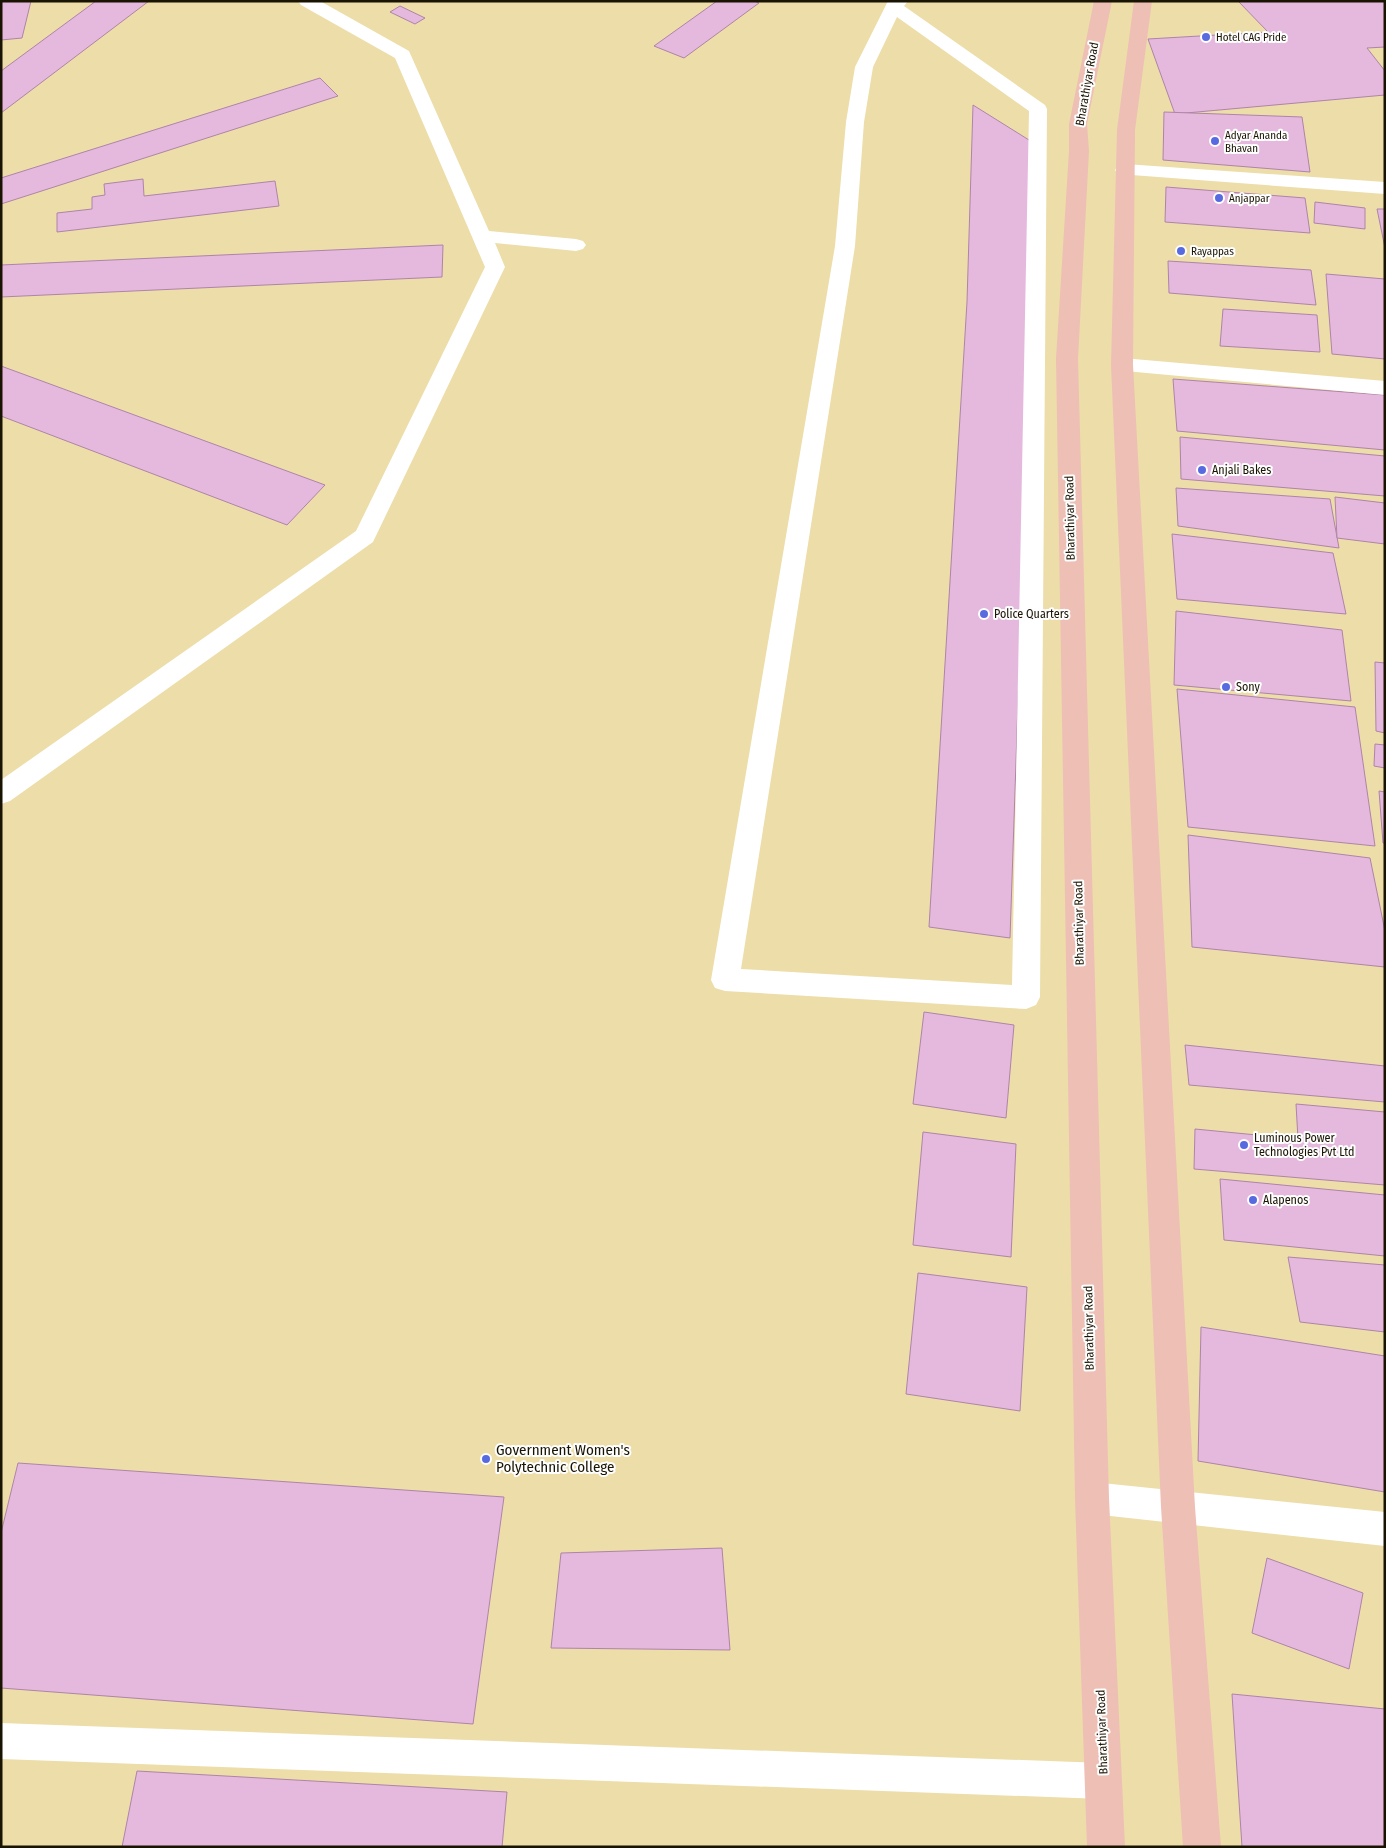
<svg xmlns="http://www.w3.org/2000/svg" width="1386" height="1848" font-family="'Fira Sans Condensed',sans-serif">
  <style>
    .building { fill: #e5b9dd; stroke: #ae84a7 }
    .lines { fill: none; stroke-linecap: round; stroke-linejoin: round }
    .street { fill: #fff; fill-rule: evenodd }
    .primary { fill: #eebfb5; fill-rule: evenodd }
    .poi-dot { fill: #576ae0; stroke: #fefefe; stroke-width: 2 }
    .labels { text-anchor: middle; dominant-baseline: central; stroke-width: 4; stroke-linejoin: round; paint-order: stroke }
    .far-poi-label { font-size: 11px; fill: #191301; stroke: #fefefe; text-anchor: start }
    .street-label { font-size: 12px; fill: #191301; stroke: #fefefe }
    .poi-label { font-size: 12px; fill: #191301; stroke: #fefefe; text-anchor: start }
    .near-poi-label { font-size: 15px; fill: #191301; stroke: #fefefe; text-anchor: start }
  </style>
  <rect width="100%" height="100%" fill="#eddda9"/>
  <!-- building -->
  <g class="building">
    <polygon points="1,1 31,1 22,38 1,40"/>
    <polygon points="96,1 149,1 1,113 1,71"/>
    <polygon points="717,1 754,1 759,3 684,58 654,46"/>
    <polygon points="1238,1 1385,1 1385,47 1367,48 1385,71 1385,95 1175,114 1148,39 1268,32"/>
    <polygon points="400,6 425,18 415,24 390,12"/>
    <polygon points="320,78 338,96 1,204 1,178"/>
    <polygon points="973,105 1037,145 1010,938 929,927 967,302"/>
    <polygon points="1164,112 1302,117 1310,172 1163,160"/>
    <polygon points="143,179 144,196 275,181 279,206 57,232 57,213 92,209 92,197 105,195 104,184"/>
    <polygon points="1166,187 1305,198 1310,233 1165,222"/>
    <polygon points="1315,202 1365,208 1365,229 1314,223"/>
    <polygon points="1377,209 1385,209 1385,248"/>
    <polygon points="443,245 442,277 1,297 1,265"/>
    <polygon points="1168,261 1311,270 1316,305 1169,293"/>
    <polygon points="1326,274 1385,279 1385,359 1332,354"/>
    <polygon points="1223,309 1317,315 1320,352 1220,346"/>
    <polygon points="1,366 325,485 287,525 1,416"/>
    <polygon points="1173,379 1385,395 1385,450 1177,431"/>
    <polygon points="1180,437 1385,456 1385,496 1181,479"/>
    <polygon points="1176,488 1330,499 1339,548 1178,526"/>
    <polygon points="1335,497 1385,503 1385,544 1337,538"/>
    <polygon points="1172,534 1333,553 1346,614 1177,599"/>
    <polygon points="1176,611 1342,630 1351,701 1174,685"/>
    <polygon points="1375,662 1385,663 1385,733 1376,731"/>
    <polygon points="1177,689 1355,707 1375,846 1188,827"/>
    <polygon points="1375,744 1385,745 1385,768 1374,766"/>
    <polygon points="1379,791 1385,792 1385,843 1383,843"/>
    <polygon points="1188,835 1370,858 1385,931 1385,967 1192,947"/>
    <polygon points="924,1012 1014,1025 1006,1118 913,1104"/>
    <polygon points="1185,1045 1385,1066 1385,1102 1189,1085"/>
    <polygon points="1296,1104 1385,1112 1385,1185 1194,1169 1195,1129 1298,1139"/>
    <polygon points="923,1132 1016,1144 1011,1257 913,1245"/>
    <polygon points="1220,1179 1385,1195 1385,1256 1224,1240"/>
    <polygon points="1288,1257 1385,1265 1385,1332 1300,1322"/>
    <polygon points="918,1273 1027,1287 1020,1411 906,1394"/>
    <polygon points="1201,1327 1385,1356 1385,1492 1198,1461"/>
    <polygon points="18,1463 504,1497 473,1724 1,1688 1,1533"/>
    <polygon points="722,1548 730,1650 551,1648 561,1553"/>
    <polygon points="1267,1558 1363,1593 1349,1669 1252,1633"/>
    <polygon points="1232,1694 1385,1709 1385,1847 1242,1847"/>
    <polygon points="137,1771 507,1792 502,1847 122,1847"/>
  </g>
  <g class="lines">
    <!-- street -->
    <g class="street">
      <polygon points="298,1 320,1 409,51 489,231 576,239 583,241 586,245 583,249 576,251 495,243 505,267 373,542 10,801 1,804 1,780 356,531 485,267 395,58 301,5"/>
      <path d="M888,1h20l-4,5 141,99 2,4 -7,888 -4,8 -10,4 -301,-18 -10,-3 -4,-8 124,-734 11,-124 9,-55zM897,17l132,94 -17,874 -271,-16 114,-723 9,-124 9,-55z"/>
      <polygon points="1125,164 1385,182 1385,194 1118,174 1115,170 1118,166"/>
      <polygon points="1122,358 1385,381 1385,395 1114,370 1111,365 1114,360"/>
      <polygon points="1092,1482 1385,1512 1385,1546 1092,1514 1080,1510 1075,1498 1080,1486"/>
      <polygon points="1,1723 1103,1763 1116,1768 1121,1781 1116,1794 1103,1799 1,1759"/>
    </g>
    <!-- primary -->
    <g class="primary">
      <polygon points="1094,1 1112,1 1087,124 1089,151 1078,359 1109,1498 1125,1847 1087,1847 1075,1498 1056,359 1069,151 1069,124"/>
      <polygon points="1134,1 1152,1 1135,130 1133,365 1195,1507 1221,1847 1183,1847 1161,1507 1111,365 1117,130"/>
    </g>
  </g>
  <!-- markers -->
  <g class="poi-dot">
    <circle cx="1206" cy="37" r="5"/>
    <circle cx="1215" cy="141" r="5"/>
    <circle cx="1219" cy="198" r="5"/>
    <circle cx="1181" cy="251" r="5"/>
    <circle cx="1202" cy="470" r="5"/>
    <circle cx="984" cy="614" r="5"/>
    <circle cx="1226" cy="687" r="5"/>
    <circle cx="1244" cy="1145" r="5"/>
    <circle cx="1253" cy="1200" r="5"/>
    <circle cx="486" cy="1459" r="5"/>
  </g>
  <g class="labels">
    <!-- far-poi labels -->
    <g class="far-poi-label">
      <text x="1216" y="37">Hotel CAG Pride</text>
      <text x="1225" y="135">Adyar Ananda<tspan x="1225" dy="13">Bhavan</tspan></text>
      <text x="1229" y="198">Anjappar</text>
      <text x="1191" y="251">Rayappas</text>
    </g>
    <!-- street labels -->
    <g class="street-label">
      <text transform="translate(1087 84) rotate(-80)">Bharathiyar Road</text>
      <text transform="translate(1070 518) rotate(-91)">Bharathiyar Road</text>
      <text transform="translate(1079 923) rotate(-91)">Bharathiyar Road</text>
      <text transform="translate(1089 1328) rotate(-91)">Bharathiyar Road</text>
      <text transform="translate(1102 1732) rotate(-92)">Bharathiyar Road</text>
    </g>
    <!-- poi labels -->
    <g class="poi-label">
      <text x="1212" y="470">Anjali Bakes</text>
      <text x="994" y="614">Police Quarters</text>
      <text x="1236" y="687">Sony</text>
      <text x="1254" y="1138">Luminous Power<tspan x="1254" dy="14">Technologies Pvt Ltd</tspan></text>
      <text x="1263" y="1200">Alapenos</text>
    </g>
    <!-- near-poi labels -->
    <g class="near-poi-label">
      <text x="496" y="1450">Government Women's<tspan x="496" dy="17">Polytechnic College</tspan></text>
    </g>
  </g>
  <!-- border -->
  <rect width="1386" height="1848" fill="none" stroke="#191301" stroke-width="5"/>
</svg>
